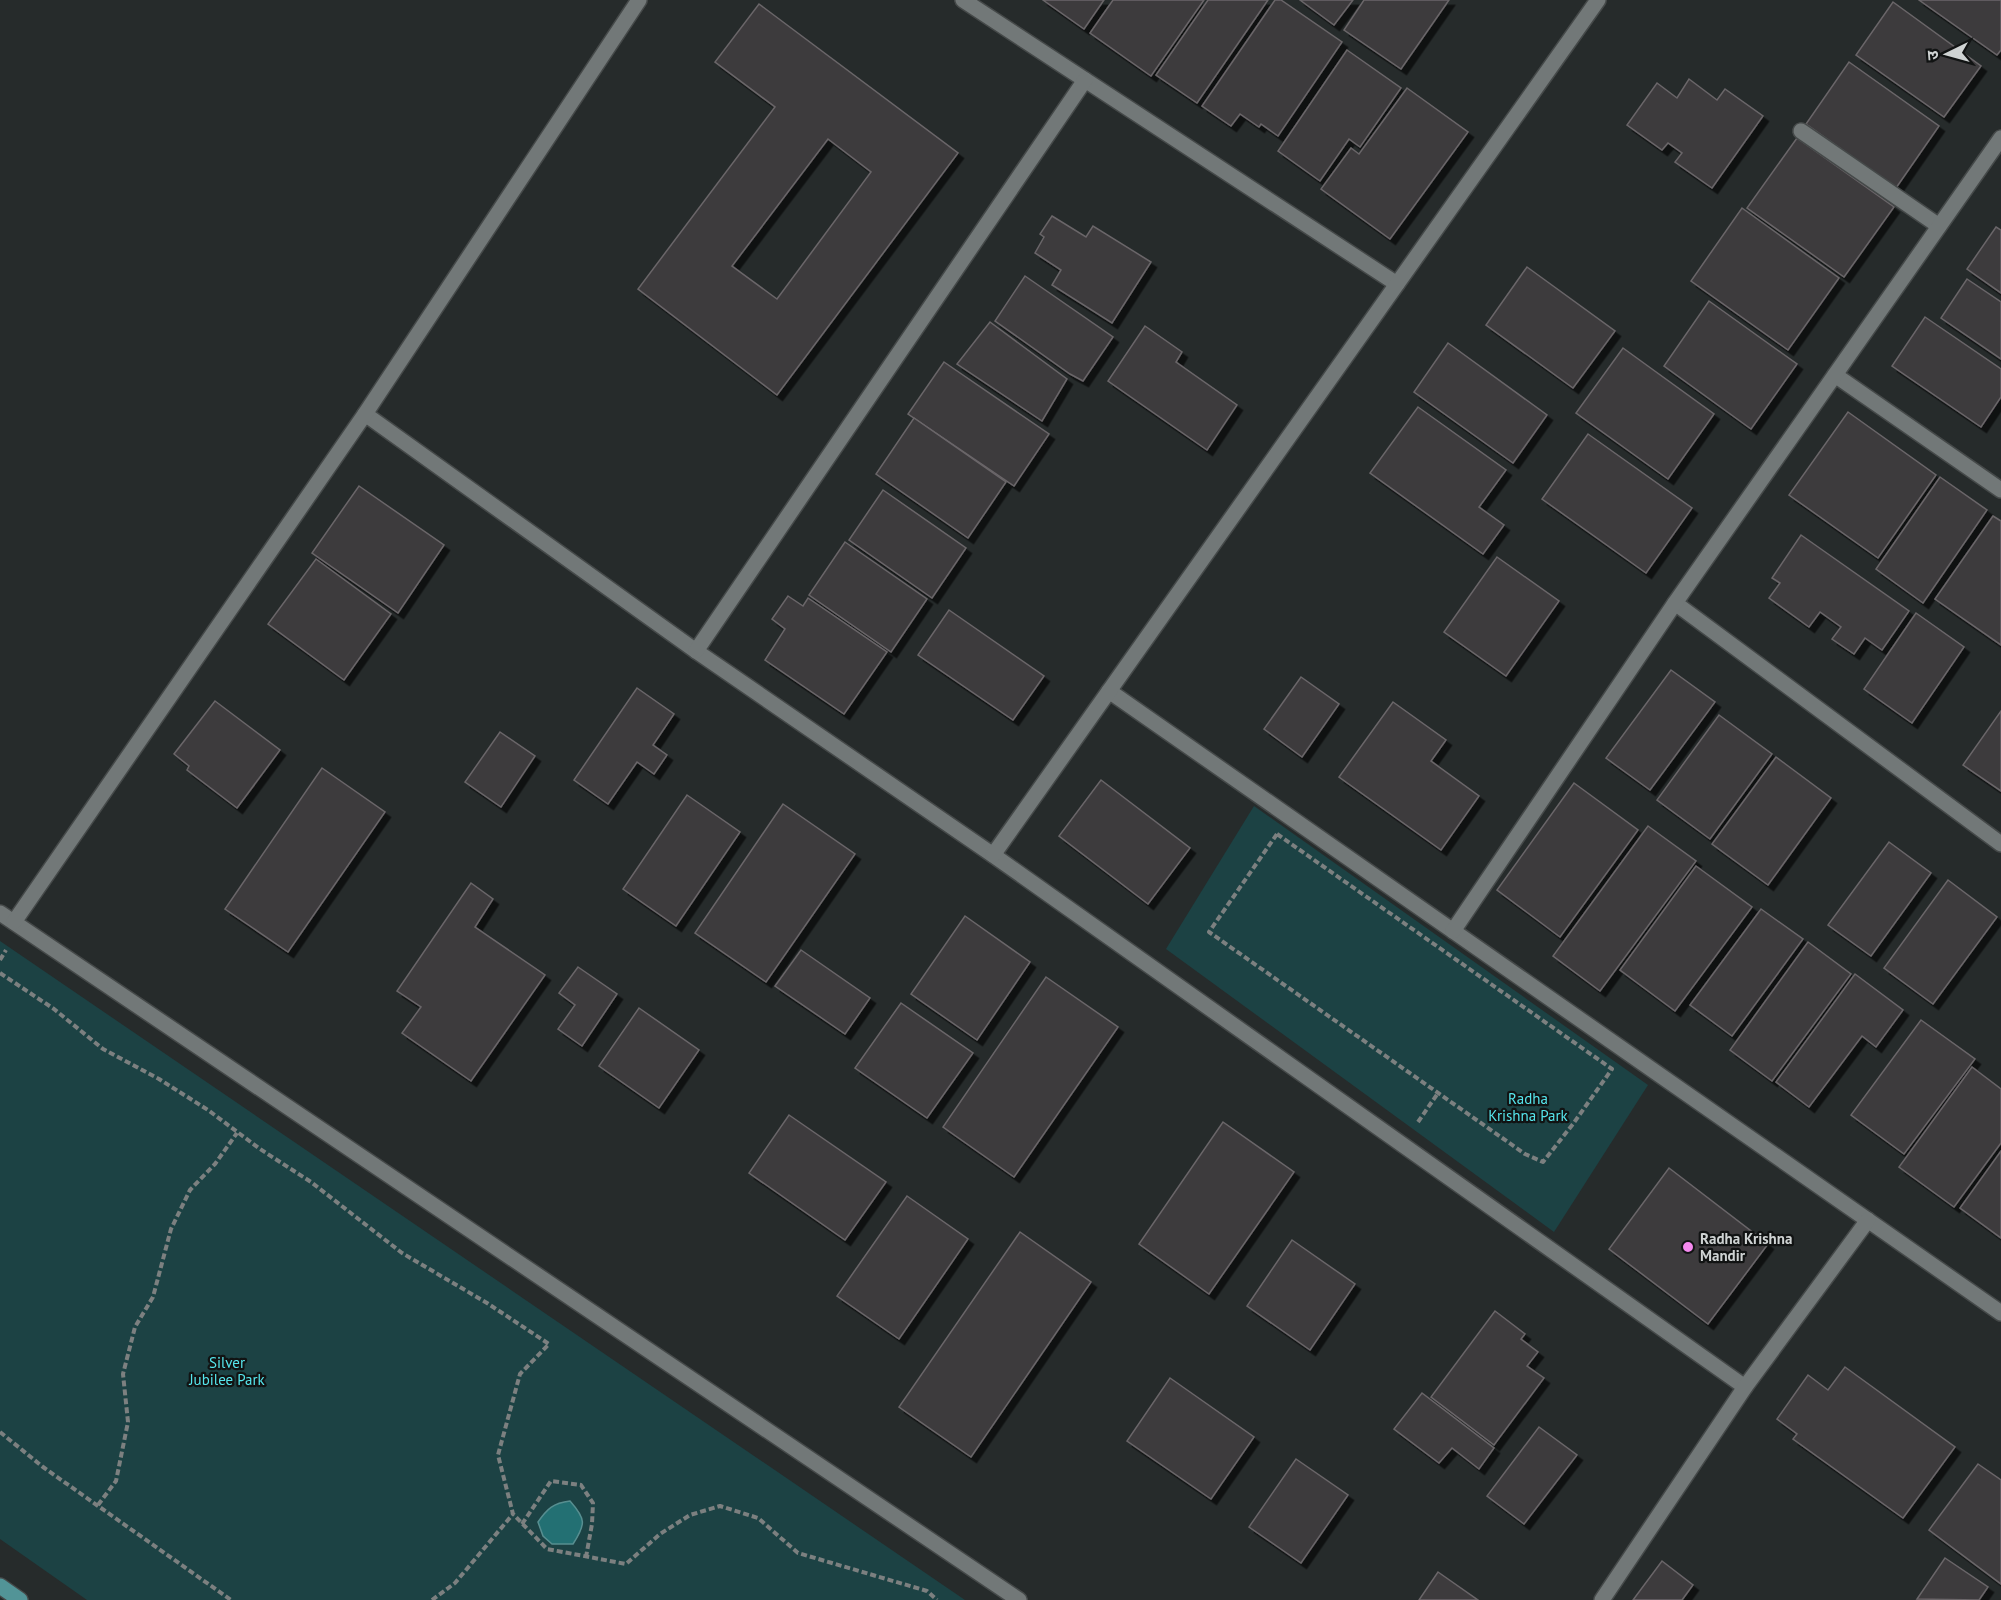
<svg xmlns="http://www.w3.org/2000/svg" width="2001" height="1600" font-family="'PT Sans','Noto Sans Devanagari',sans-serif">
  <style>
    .green { fill: #1c4244 }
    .water { fill: #237073; stroke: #578e90; stroke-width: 1.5 }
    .building { fill: #3e3b3e; stroke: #6a6669; stroke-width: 1.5; fill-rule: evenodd; filter: url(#shadow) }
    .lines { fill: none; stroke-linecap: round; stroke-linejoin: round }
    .minor-casing { stroke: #454949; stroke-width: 18 }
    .major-casing { stroke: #454949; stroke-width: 18 }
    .path { stroke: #7c8080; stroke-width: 4; stroke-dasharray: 6 3; stroke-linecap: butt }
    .minor { stroke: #727878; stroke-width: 15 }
    .major { stroke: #529497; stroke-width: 15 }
    .poi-dot { fill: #f589ee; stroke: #111313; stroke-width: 2 }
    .labels { text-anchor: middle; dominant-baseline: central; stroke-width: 4.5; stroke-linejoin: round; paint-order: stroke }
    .park-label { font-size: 15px; fill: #56e6ed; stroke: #111313 }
    .poi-label { font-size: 15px; font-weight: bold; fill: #cfd3d3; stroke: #111313; text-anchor: start }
  </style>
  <defs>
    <filter id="shadow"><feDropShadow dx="5.5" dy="5.5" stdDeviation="0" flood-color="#0009"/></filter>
  </defs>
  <rect width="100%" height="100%" fill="#262b2b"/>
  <!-- green -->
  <g class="green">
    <polygon points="1254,806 1648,1085 1554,1232 1166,949"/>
    <polygon points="0,941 965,1600 87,1600 0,1539"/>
  </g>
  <!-- water -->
  <path class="water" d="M570,1501c16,18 16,23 3,43h-21l-9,-8 -5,-14c9,-13 15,-19 32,-21z"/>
  <!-- building -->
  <g class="building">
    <polygon points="1043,0 1104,0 1084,29"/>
    <polygon points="1113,0 1204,0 1151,76 1090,33"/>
    <polygon points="1208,0 1268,0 1197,103 1156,75"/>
    <polygon points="1275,0 1281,0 1342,42 1278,136 1261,124 1259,127 1240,114 1231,126 1202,106"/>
    <polygon points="1300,0 1353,0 1334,25"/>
    <polygon points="1364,0 1449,0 1401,69 1344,30"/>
    <polygon points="1919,0 2001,0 2001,50 1997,55"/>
    <polygon points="1893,2 1981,66 1944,117 1856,55"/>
    <path d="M759,4l199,149 -181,242 -139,-106 137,-182 -60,-45zM828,139l43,33 -94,127 -45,-33z"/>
    <polygon points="1347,50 1401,88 1360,147 1349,139 1320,181 1278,151"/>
    <polygon points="1849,62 1939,126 1896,188 1806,124"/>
    <polygon points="1689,79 1717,100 1725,89 1763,116 1712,188 1675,162 1682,153 1668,143 1662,150 1627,125 1657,83 1677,98"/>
    <polygon points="1407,88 1468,132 1390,239 1321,189 1351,148 1359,154"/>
    <polygon points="1797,138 1894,207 1844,277 1747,208"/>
    <polygon points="1742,208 1839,278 1788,350 1691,281"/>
    <polygon points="1052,216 1086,237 1093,226 1151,262 1112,323 1052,285 1061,270 1035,253 1044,237 1040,234"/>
    <polygon points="1996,227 2001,230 2001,293 1967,269"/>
    <polygon points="1527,267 1615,331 1573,388 1486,325"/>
    <polygon points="1025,276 1113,337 1083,381 1070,374 995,321"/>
    <polygon points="1967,279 2001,302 2001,359 1941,318"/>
    <polygon points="1709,301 1797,364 1751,429 1664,366"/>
    <polygon points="1925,317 2001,369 2001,397 1981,427 1892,366"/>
    <polygon points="990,322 1067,379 1042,421 957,364"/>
    <polygon points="1145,326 1182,352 1176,362 1237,405 1207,450 1108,381"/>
    <polygon points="1448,343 1547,415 1513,463 1414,392"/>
    <polygon points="1623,348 1714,414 1668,479 1576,413"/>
    <polygon points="944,362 1049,434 1014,486 908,414"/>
    <polygon points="1418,407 1506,470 1479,507 1504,525 1483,554 1370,473"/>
    <polygon points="1848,412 1936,475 1878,558 1789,495"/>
    <polygon points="914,418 1006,482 968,538 876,474"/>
    <polygon points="1588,434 1692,508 1646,573 1542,499"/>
    <polygon points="1940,477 1987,510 1923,603 1876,569"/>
    <polygon points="359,486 444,545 398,613 312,553"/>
    <polygon points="883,490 966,548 932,598 849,540"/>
    <polygon points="1993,516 2001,521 2001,645 1935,599"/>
    <polygon points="1801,535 1909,611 1882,650 1865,638 1854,654 1832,639 1841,627 1820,612 1809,627 1769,598 1780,583 1772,578"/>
    <polygon points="845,542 927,599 891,652 809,595"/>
    <polygon points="1497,557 1559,601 1506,676 1444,632"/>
    <polygon points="316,559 391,614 344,680 268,624"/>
    <polygon points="788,596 803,606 808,598 887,652 844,714 765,660 785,629 772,619"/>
    <polygon points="949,610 1044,676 1013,720 918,655"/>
    <polygon points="1916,613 1964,647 1912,723 1864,689"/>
    <polygon points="1671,670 1715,702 1650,790 1606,758"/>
    <polygon points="1301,677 1339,704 1302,757 1264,729"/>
    <polygon points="637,688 674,714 653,745 667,755 654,774 637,762 608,804 574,780"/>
    <polygon points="215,701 280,750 237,808 187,770 189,766 174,754"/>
    <polygon points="1393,702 1446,740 1431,761 1479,796 1441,850 1339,777"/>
    <polygon points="2001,711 2001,791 1963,765"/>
    <polygon points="1719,715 1772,754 1710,839 1657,800"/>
    <polygon points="500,732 535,756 501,807 465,782"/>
    <polygon points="1776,757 1831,798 1768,885 1712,844"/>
    <polygon points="322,768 385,812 288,952 225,909"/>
    <polygon points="1101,780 1190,848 1148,904 1059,836"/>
    <polygon points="1574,783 1638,830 1560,937 1497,890"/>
    <polygon points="687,795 740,832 676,926 623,889"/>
    <polygon points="783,804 855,854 766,982 695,933"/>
    <polygon points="1648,826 1696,861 1600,991 1553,956"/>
    <polygon points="1889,842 1931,873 1871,956 1828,925"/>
    <polygon points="1696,866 1752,907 1675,1011 1620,970"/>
    <polygon points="1948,880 1997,917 1933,1004 1884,968"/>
    <polygon points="471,883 493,899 475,927 545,975 471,1081 402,1033 421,1007 397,991"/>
    <polygon points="1761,909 1803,939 1732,1036 1690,1005"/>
    <polygon points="965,916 1030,962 977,1040 911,994"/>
    <polygon points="1808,942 1851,974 1772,1081 1730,1050"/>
    <polygon points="801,950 870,998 845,1034 775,986"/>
    <polygon points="578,967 617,994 582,1046 558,1029 575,1005 559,993"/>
    <polygon points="1855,974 1903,1010 1876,1047 1862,1036 1809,1107 1776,1082"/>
    <polygon points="1046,977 1118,1027 1014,1177 943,1127"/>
    <polygon points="901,1003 973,1053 927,1118 855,1068"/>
    <polygon points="639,1008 699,1050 659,1108 599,1066"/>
    <polygon points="1921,1020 1975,1059 1904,1154 1851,1115"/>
    <polygon points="1972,1067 2001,1089 2001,1143 1954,1207 1899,1167"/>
    <polygon points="789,1115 886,1182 845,1240 749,1173"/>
    <polygon points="1223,1122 1294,1172 1209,1294 1139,1244"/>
    <polygon points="2001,1151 2001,1238 1960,1208"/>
    <polygon points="1669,1168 1768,1244 1708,1324 1609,1249"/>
    <polygon points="907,1196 968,1239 899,1339 837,1296"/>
    <polygon points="1020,1232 1091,1282 971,1457 899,1407"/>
    <polygon points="1292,1240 1355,1284 1310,1350 1247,1306"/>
    <polygon points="1495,1311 1525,1334 1521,1339 1538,1352 1527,1366 1544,1378 1494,1445 1431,1397"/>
    <polygon points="1845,1367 1955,1447 1903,1518 1793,1439 1797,1434 1777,1419 1808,1375 1828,1390"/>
    <polygon points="1170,1378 1254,1437 1211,1499 1127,1441"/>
    <polygon points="1422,1393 1494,1448 1479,1469 1452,1448 1439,1463 1394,1429"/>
    <polygon points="1539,1427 1577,1455 1524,1524 1487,1496"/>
    <polygon points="1296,1459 1348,1495 1301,1563 1249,1527"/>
    <polygon points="1978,1464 2001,1480 2001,1584 1929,1530"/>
    <polygon points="1945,1558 1988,1587 1979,1600 1917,1599"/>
    <polygon points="1662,1561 1693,1585 1682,1600 1633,1600"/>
    <polygon points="1438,1572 1478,1600 1419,1600"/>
  </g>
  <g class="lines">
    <!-- minor casing -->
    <g class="minor-casing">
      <g id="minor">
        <polyline points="963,0 1397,284"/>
        <polyline points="1801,131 1939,226"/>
        <polyline points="1835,375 2001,490"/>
        <polyline points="365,414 696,651 993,855 1745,1387"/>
        <polyline points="1675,603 2001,844"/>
        <polyline points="696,651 1085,80"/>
        <polyline points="1109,691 2001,1313"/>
        <polyline points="993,855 1598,0"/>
        <polyline points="0,913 1019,1600"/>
        <polyline points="14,922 365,414 639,0"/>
        <polyline points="1453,931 1675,603 2001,138"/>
        <polyline points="1602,1600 1745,1387 1868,1220"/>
      </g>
    </g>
    <!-- major casing -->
    <g class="major-casing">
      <polyline id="major" points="0,1586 20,1600"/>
    </g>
    <!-- path -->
    <g class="path">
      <polygon points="1277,834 1612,1069 1573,1124 1543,1162 1525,1154 1209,932"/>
      <polyline points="0,960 6,950"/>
      <polyline points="0,973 54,1009 103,1049 159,1079 208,1110 260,1149 311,1182 402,1253 487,1303 549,1344 520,1374 498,1455 513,1514 547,1549 626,1564 660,1534 690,1515 720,1506 758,1518 798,1553 927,1591 937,1600"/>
      <polyline points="1418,1122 1438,1093"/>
      <polyline points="0,1432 43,1467 231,1600"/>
      <polyline points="98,1505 116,1481 128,1422 123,1374 135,1327 153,1297 171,1229 190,1190 215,1164 237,1133"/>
      <polyline points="522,1524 551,1481 581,1485 593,1503 592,1524 586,1557"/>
      <polyline points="432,1600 455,1583 513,1514"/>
    </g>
    <!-- minor -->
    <use href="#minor" class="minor"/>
    <!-- major -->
    <use href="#major" class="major"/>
  </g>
  <!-- markers -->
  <circle class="poi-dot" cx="1688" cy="1247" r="6"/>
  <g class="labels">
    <!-- park labels -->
    <g class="park-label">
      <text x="1528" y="1098">Radha<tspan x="1528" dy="17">Krishna Park</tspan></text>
      <text x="227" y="1362">Silver<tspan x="227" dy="17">Jubilee Park</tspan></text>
    </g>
    <!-- poi labels -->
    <g class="poi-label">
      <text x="1700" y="1238">Radha Krishna<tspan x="1700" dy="17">Mandir</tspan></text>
    </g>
  </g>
  <!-- north arrow -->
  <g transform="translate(1947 54) rotate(265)" stroke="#111313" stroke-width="4.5" paint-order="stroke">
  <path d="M0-4.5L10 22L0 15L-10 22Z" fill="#cfd3d3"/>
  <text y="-9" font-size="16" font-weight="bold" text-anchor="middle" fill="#cfd3d3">उ</text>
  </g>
</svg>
